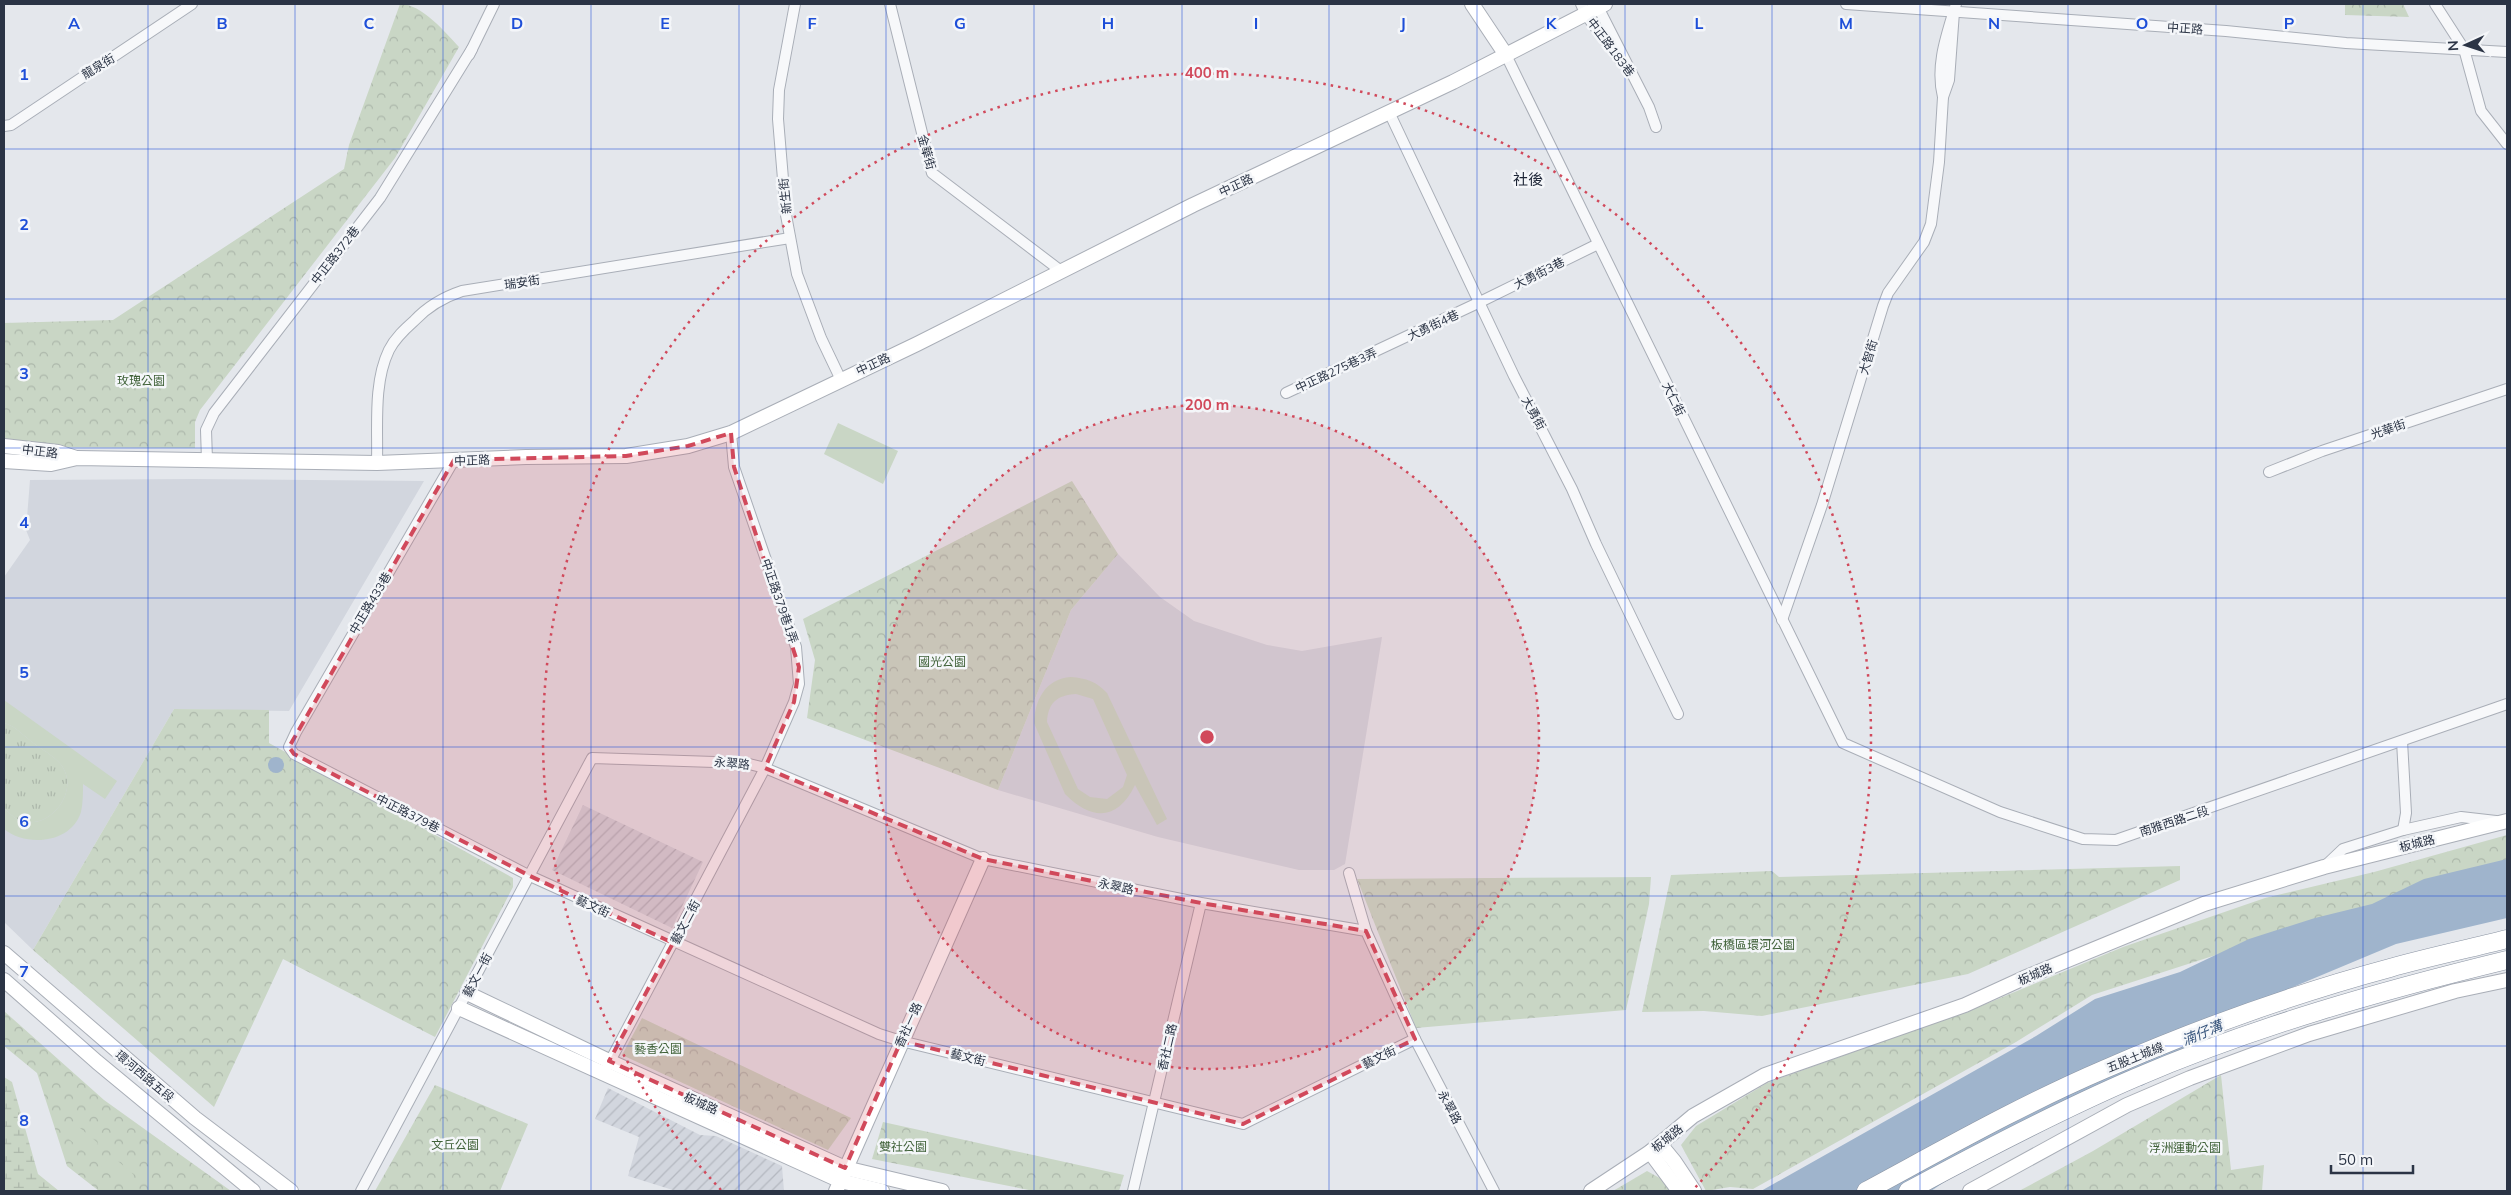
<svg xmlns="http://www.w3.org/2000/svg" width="2511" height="1195" font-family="Mulish,'Noto Sans TC',sans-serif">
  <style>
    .built { fill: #d2d6de }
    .industrial { fill: url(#industrial-furrows) }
    .grass { fill: url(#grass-tufts) }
    .wetland { fill: url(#wetland-marsh) }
    .park { fill: url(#park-crowns) }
    .garden { fill: #c9d6c5; fill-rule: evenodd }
    .water { fill: #9fb4cc }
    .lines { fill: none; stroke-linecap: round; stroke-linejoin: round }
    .river { stroke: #9fb4cc; stroke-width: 20 }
    .street-casing { stroke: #a9aeb7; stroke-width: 12 }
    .secondary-casing { stroke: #a9aeb7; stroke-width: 16 }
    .highway-casing { stroke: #8b94a3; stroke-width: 19 }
    .street { stroke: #f7f8fa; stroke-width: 10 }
    .secondary { stroke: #fff; stroke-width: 14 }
    .highway { stroke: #fff; stroke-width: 18 }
    .marked { fill: #d1495b; fill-opacity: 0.2; stroke: #d1495b; stroke-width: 4; stroke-dasharray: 10 6; stroke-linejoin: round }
    .grid { fill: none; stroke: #1d4ed8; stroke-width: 1; stroke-opacity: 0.55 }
    .ring { fill: none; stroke: #d1495b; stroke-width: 2.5; stroke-dasharray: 2.5 5 }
    .labels { text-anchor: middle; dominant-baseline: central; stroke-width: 5; stroke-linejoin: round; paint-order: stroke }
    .street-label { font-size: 12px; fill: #2b3445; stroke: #f4f6f9 }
    .park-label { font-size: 12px; fill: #3f6138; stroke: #f4f6f9 }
    .water-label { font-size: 14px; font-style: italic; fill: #34527a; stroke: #f4f6f9 }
    .quarter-label { font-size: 15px; fill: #1d2536; stroke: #f4f6f9 }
    .grid-label { font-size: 16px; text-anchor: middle; font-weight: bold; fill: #1d4ed8; stroke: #f4f6f9; stroke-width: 5; stroke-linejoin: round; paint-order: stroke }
    .centre { fill: #d1495b; stroke: #f4f6f9; stroke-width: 2.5 }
    .ring-label { font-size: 15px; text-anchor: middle; font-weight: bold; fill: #d1495b; stroke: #f4f6f9; stroke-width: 5; stroke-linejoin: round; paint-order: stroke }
  </style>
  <defs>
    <pattern id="industrial-furrows" width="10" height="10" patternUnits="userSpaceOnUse" patternTransform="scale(1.25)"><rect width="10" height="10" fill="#d2d6de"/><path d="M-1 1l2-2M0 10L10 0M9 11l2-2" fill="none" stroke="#b4b8c0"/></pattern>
    <pattern id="grass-tufts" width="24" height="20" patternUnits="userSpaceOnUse" patternTransform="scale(1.25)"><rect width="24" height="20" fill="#c9d6c5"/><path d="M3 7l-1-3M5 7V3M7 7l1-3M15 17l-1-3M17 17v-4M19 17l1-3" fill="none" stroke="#adb8ab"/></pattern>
    <pattern id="wetland-marsh" width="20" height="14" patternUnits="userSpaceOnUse" patternTransform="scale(1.25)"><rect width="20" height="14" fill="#c9d6c5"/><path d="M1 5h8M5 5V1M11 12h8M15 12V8" fill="none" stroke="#adb8ab"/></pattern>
    <pattern id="park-crowns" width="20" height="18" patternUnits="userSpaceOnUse" patternTransform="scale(1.25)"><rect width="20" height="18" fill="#c9d6c5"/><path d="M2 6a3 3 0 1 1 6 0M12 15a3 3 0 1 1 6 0" fill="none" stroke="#adb8ab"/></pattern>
  </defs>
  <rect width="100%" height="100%" fill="#e4e7ec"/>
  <!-- built -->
  <g class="built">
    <polygon points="194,479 424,481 289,711 174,709 33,950 4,922 4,577 30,540 26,530 30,480"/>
    <polygon points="1118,554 1160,597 1194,621 1267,645 1302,651 1382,637 1345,864 1334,870 1299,870 1158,837 998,790 1071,610"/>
  </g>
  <!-- industrial -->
  <g class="industrial">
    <polygon points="583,805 703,862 672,928 552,870"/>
    <polygon points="608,1088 700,1135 716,1136 782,1166 784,1191 676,1191 628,1176 639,1137 595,1119"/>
  </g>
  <!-- grass -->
  <path class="grass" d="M4,723c10,2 20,13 28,19 9,7 24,15 30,24 19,28 -17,70 -47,52 -4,-3 -8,-7 -11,-10z"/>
  <!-- wetland -->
  <polygon class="wetland" points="4,1077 12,1082 38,1174 59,1191 4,1191"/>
  <!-- park -->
  <g class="park">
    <path d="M400,4c22,0 45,28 59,43l-64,111 -195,252 -5,12v26l-166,-1 -25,-7v-117l109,-3 231,-151 5,-24z"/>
    <polygon points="2345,4 2403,4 2409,17 2345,15"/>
    <polygon points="1072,481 1118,554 1071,610 998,790 807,718 815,660 803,619"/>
    <polygon points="174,709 269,710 269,743 513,878 513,887 435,1037 283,959 214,1107 33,950"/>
    <polygon points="2507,835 2507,868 2281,934 2092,995 2016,1042 1753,1189 1730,1187 1706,1191 1681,1145 1696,1126 1767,1083 1976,1008 2123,947 2265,898 2374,872"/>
    <polygon points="2180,866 2180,880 1968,974 1762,1016 1704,1011 1642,1012 1671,875 1772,871 1779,877"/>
    <polygon points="1651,877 1649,904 1626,1010 1416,1028 1357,879"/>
    <polygon points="4,1011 104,1100 231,1191 99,1191 67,1166 37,1073 4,1046"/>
    <polygon points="642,1018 851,1118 828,1150 622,1055"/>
    <polygon points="2221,1075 2231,1170 2264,1165 2262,1191 2019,1191 2093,1151"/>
    <polygon points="435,1085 528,1124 500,1191 375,1191"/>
    <polygon points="883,1122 1124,1175 1119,1191 1034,1191 872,1159"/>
    <polygon points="1647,1171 1665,1181 1670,1191 1613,1191"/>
  </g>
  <!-- garden -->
  <g class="garden">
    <polygon points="838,423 898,451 883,484 824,454"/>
    <path d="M1071,677c15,1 26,5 36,16l60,126 -10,6 -22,-40c-17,35 -42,37 -70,9l-31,-71c1,-23 11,-44 37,-46zM1076,694l17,5 34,76 -4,12 -16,12 -17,-2 -12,-8 -31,-67c1,-19 10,-27 29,-28z"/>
    <path d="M4,700l113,81 -12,18 -22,-15c0,9 0,19 -2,28 -10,32 -55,35 -77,17v-21c3,3 7,7 11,10 30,18 66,-24 47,-52 -6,-9 -21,-17 -30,-24 -8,-6 -18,-17 -28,-19z"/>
    <polygon points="74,1123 98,1143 88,1155 64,1135"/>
    <polygon points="111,1155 134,1175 124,1187 101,1167"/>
  </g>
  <!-- water -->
  <g class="water">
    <circle cx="276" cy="765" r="8"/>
    <polygon points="2507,859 2507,918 2396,944 2214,1020 2131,1074 1974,1162 1931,1191 1761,1191 2036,1036 2095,999 2180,972 2249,939 2315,918 2372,904 2424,879"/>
  </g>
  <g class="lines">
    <!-- river -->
    <polyline class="river" points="2139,1076 2185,1037"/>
    <!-- street casing -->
    <g class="street-casing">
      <g id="street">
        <polyline points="795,4 779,90 778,119 786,215 797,274 821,338 841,380"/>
        <polyline points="890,4 932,173 1061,271"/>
        <polyline points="1581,4 1586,15 1620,60"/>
        <polyline points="1846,4 2226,31 2346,43 2507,52"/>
        <polyline points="2435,4 2464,49 2481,111 2507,144"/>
        <polyline points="1598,7 1649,107 1656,127"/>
        <polyline points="469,55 494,4"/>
        <polyline points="1506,55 1843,743 2000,812 2083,839 2116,840 2507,704"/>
        <path d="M1943,97c-8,-32 4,-63 13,-93"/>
        <polyline points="1389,112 1514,376 1572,489 1596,544 1678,714"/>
        <polyline points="4,126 11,125 35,109 192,4"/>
        <polyline points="1286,393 1480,302 1598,244"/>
        <polyline points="207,460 206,430 214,413 380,198 472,49"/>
        <polyline points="454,460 296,732 289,747 294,754 530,876 879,1034 901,1041 1243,1124 1415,1039"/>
        <path d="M377,463c1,-36 -4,-80 12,-113 6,-12 16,-21 25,-29 13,-14 30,-24 48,-30l328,-53"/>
        <polyline points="2269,472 2322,451 2507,389"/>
        <polyline points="1782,620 1822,505 1883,306 1888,293 1924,242 1931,224 1939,162 1943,97 1949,80 1954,12"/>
        <polyline points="2402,741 2406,813 2403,830"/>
        <polyline points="2325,866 2343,849 2403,830 2461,817 2496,821"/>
        <polyline points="1349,873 1366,931"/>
        <polyline points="607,1067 765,768 794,702 799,684 796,647 734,467 731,433"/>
        <polyline points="361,1191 592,758 745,763 765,768 983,859 1201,903 1366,931 1415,1039 1494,1191"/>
        <polyline points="1133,1191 1201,903"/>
      </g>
    </g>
    <!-- secondary casing -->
    <g class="secondary-casing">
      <g id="secondary">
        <polyline points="1472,4 1506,55"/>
        <polyline points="4,446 58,452 76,458"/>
        <polyline points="4,461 51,464 77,458 377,463 526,457 626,456 688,446 731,433 917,344 1193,205 1453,82 1605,4"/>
        <polyline points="4,953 195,1118 291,1191"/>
        <polyline points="4,980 97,1062 253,1191"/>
        <polyline points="467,993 609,1061 845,1168 942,1191"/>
        <polyline points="459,1008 841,1181 882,1191"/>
        <polyline points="1660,1144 1674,1161 1694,1191"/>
        <polyline points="1650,1152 1679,1191"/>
        <polyline points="836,1191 983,859"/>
        <polyline points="1591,1191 1650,1152 1693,1116 1765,1075 1965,1005 2024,978 2204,904 2324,867 2507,821"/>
        <polyline points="1970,1191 2127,1105 2190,1078 2309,1034 2455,991 2507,980"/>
      </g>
    </g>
    <!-- highway casing -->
    <g class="highway-casing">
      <g id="highway">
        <path d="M1866,1191c78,-42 157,-87 239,-122 92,-40 188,-75 285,-101 39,-11 78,-19 117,-29"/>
        <path d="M1908,1191c74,-40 150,-80 227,-113 121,-52 245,-87 372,-118"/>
      </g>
    </g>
    <!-- street -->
    <use href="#street" class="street"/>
    <!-- secondary -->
    <use href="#secondary" class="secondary"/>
    <!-- highway -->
    <use href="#highway" class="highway"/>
  </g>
  <!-- marked area -->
  <path class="marked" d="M731,433l3,34 65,200 -5,35 -29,66 218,91 218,44 165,28 49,108 -172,85 -342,-83 -56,127 -236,-107 64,-118 -143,-67 -236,-122 -5,-7 165,-287 172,-4 62,-10z"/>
  <!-- grid -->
  <path class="grid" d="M148,4v1187M295,4v1187M443,4v1187M591,4v1187M739,4v1187M886,4v1187M1034,4v1187M1182,4v1187M1329,4v1187M1477,4v1187M1625,4v1187M1772,4v1187M1920,4v1187M2068,4v1187M2216,4v1187M2363,4v1187M4,149h2503M4,299h2503M4,448h2503M4,598h2503M4,747h2503M4,896h2503M4,1046h2503"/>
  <!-- distance rings -->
  <circle cx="1207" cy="737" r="332" fill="#d1495b" fill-opacity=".12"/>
  <g class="ring">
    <circle cx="1207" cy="737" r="332"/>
    <path d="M721 1190A664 664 0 1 1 1693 1190"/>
  </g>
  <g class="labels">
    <!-- street labels -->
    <g class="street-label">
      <text transform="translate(2185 28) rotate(4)">中正路</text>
      <text transform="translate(1611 47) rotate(53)">中正路183巷</text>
      <text transform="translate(98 66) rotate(-31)">龍泉街</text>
      <text transform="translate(927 152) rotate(74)">金華街</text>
      <text transform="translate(1236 185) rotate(-25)">中正路</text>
      <text transform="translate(785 196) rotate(-96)">新生街</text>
      <text transform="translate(335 255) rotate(-52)">中正路372巷</text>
      <text transform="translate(1539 273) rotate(-27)">大勇街3巷</text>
      <text transform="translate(522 282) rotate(-9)">瑞安街</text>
      <text transform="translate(1433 325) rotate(-25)">大勇街4巷</text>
      <text transform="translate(1868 357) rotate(-74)">大智街</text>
      <text transform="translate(873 364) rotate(-25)">中正路</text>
      <text transform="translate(1336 370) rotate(-25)">中正路275巷3弄</text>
      <text transform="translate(1674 399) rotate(64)">大仁街</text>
      <text transform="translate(1534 413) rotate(61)">大勇街</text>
      <text transform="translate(2388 429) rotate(-19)">光華街</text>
      <text transform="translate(40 451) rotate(7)">中正路</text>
      <text transform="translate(472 460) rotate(-2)">中正路</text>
      <text transform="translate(780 601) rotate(71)">中正路379巷1弄</text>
      <text transform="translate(370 603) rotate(-59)">中正路433巷</text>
      <text transform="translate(732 763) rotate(5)">永翠路</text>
      <text transform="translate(408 813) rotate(27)">中正路379巷</text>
      <text transform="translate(2174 821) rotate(-18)">南雅西路二段</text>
      <text transform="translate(2417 843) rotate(-14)">板城路</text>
      <text transform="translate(1116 886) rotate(12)">永翠路</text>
      <text transform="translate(593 906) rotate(25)">藝文街</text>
      <text transform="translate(685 922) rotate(-62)">藝文二街</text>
      <text transform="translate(2035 974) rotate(-23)">板城路</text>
      <text transform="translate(477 975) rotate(-62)">藝文一街</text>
      <text transform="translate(908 1025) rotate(-66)">香社一路</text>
      <text transform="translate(1167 1047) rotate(-77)">香社二路</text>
      <text transform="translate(968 1057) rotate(14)">藝文街</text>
      <text transform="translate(1379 1057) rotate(-26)">藝文街</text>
      <text transform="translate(2135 1057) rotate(-22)">五股土城線</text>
      <text transform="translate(145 1076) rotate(40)">環河西路五段</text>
      <text transform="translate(701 1103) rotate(24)">板城路</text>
      <text transform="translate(1450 1107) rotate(62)">永翠路</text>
      <text transform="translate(1667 1138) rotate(-39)">板城路</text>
    </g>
    <!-- park labels -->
    <g class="park-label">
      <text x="141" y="380">玫瑰公園</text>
      <text x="942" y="661">國光公園</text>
      <text x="1753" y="944">板橋區環河公園</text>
      <text x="658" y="1048">藝香公園</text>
      <text x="455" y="1144">文丘公園</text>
      <text x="903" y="1146">雙社公園</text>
      <text x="2185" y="1147">浮洲運動公園</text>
    </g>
    <!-- water labels -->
    <g class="water-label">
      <text transform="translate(2202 1033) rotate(-23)">湳仔溝</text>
    </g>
    <!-- quarter labels -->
    <g class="quarter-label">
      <text x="1528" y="179">社後</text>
    </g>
  </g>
  <g class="grid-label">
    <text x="74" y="29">A</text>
    <text x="222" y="29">B</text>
    <text x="369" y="29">C</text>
    <text x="517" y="29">D</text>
    <text x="665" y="29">E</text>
    <text x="812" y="29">F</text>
    <text x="960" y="29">G</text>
    <text x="1108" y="29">H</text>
    <text x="1256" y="29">I</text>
    <text x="1403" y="29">J</text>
    <text x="1551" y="29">K</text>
    <text x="1699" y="29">L</text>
    <text x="1846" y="29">M</text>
    <text x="1994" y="29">N</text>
    <text x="2142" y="29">O</text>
    <text x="2289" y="29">P</text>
    <text x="24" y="80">1</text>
    <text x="24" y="230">2</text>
    <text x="24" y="379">3</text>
    <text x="24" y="528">4</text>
    <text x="24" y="678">5</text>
    <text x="24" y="827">6</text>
    <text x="24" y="977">7</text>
    <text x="24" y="1126">8</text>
  </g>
  <circle cx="1207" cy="737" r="8" class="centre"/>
  <g class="ring-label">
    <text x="1207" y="78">400 m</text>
    <text x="1207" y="410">200 m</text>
  </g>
  <!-- border -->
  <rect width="2511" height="1195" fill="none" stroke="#2b3445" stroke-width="10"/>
  <!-- north arrow -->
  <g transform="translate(2466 45) rotate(267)" stroke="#f4f6f9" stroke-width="4" paint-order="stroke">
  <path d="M0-4L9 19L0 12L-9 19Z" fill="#2b3445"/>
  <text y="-8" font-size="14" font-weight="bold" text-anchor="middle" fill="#2b3445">N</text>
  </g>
  <!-- scale -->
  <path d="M2331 1165v8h82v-8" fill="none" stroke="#2b3445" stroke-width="2.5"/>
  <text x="2338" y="1165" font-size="15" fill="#2b3445" stroke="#f4f6f9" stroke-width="4" paint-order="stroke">50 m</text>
</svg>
